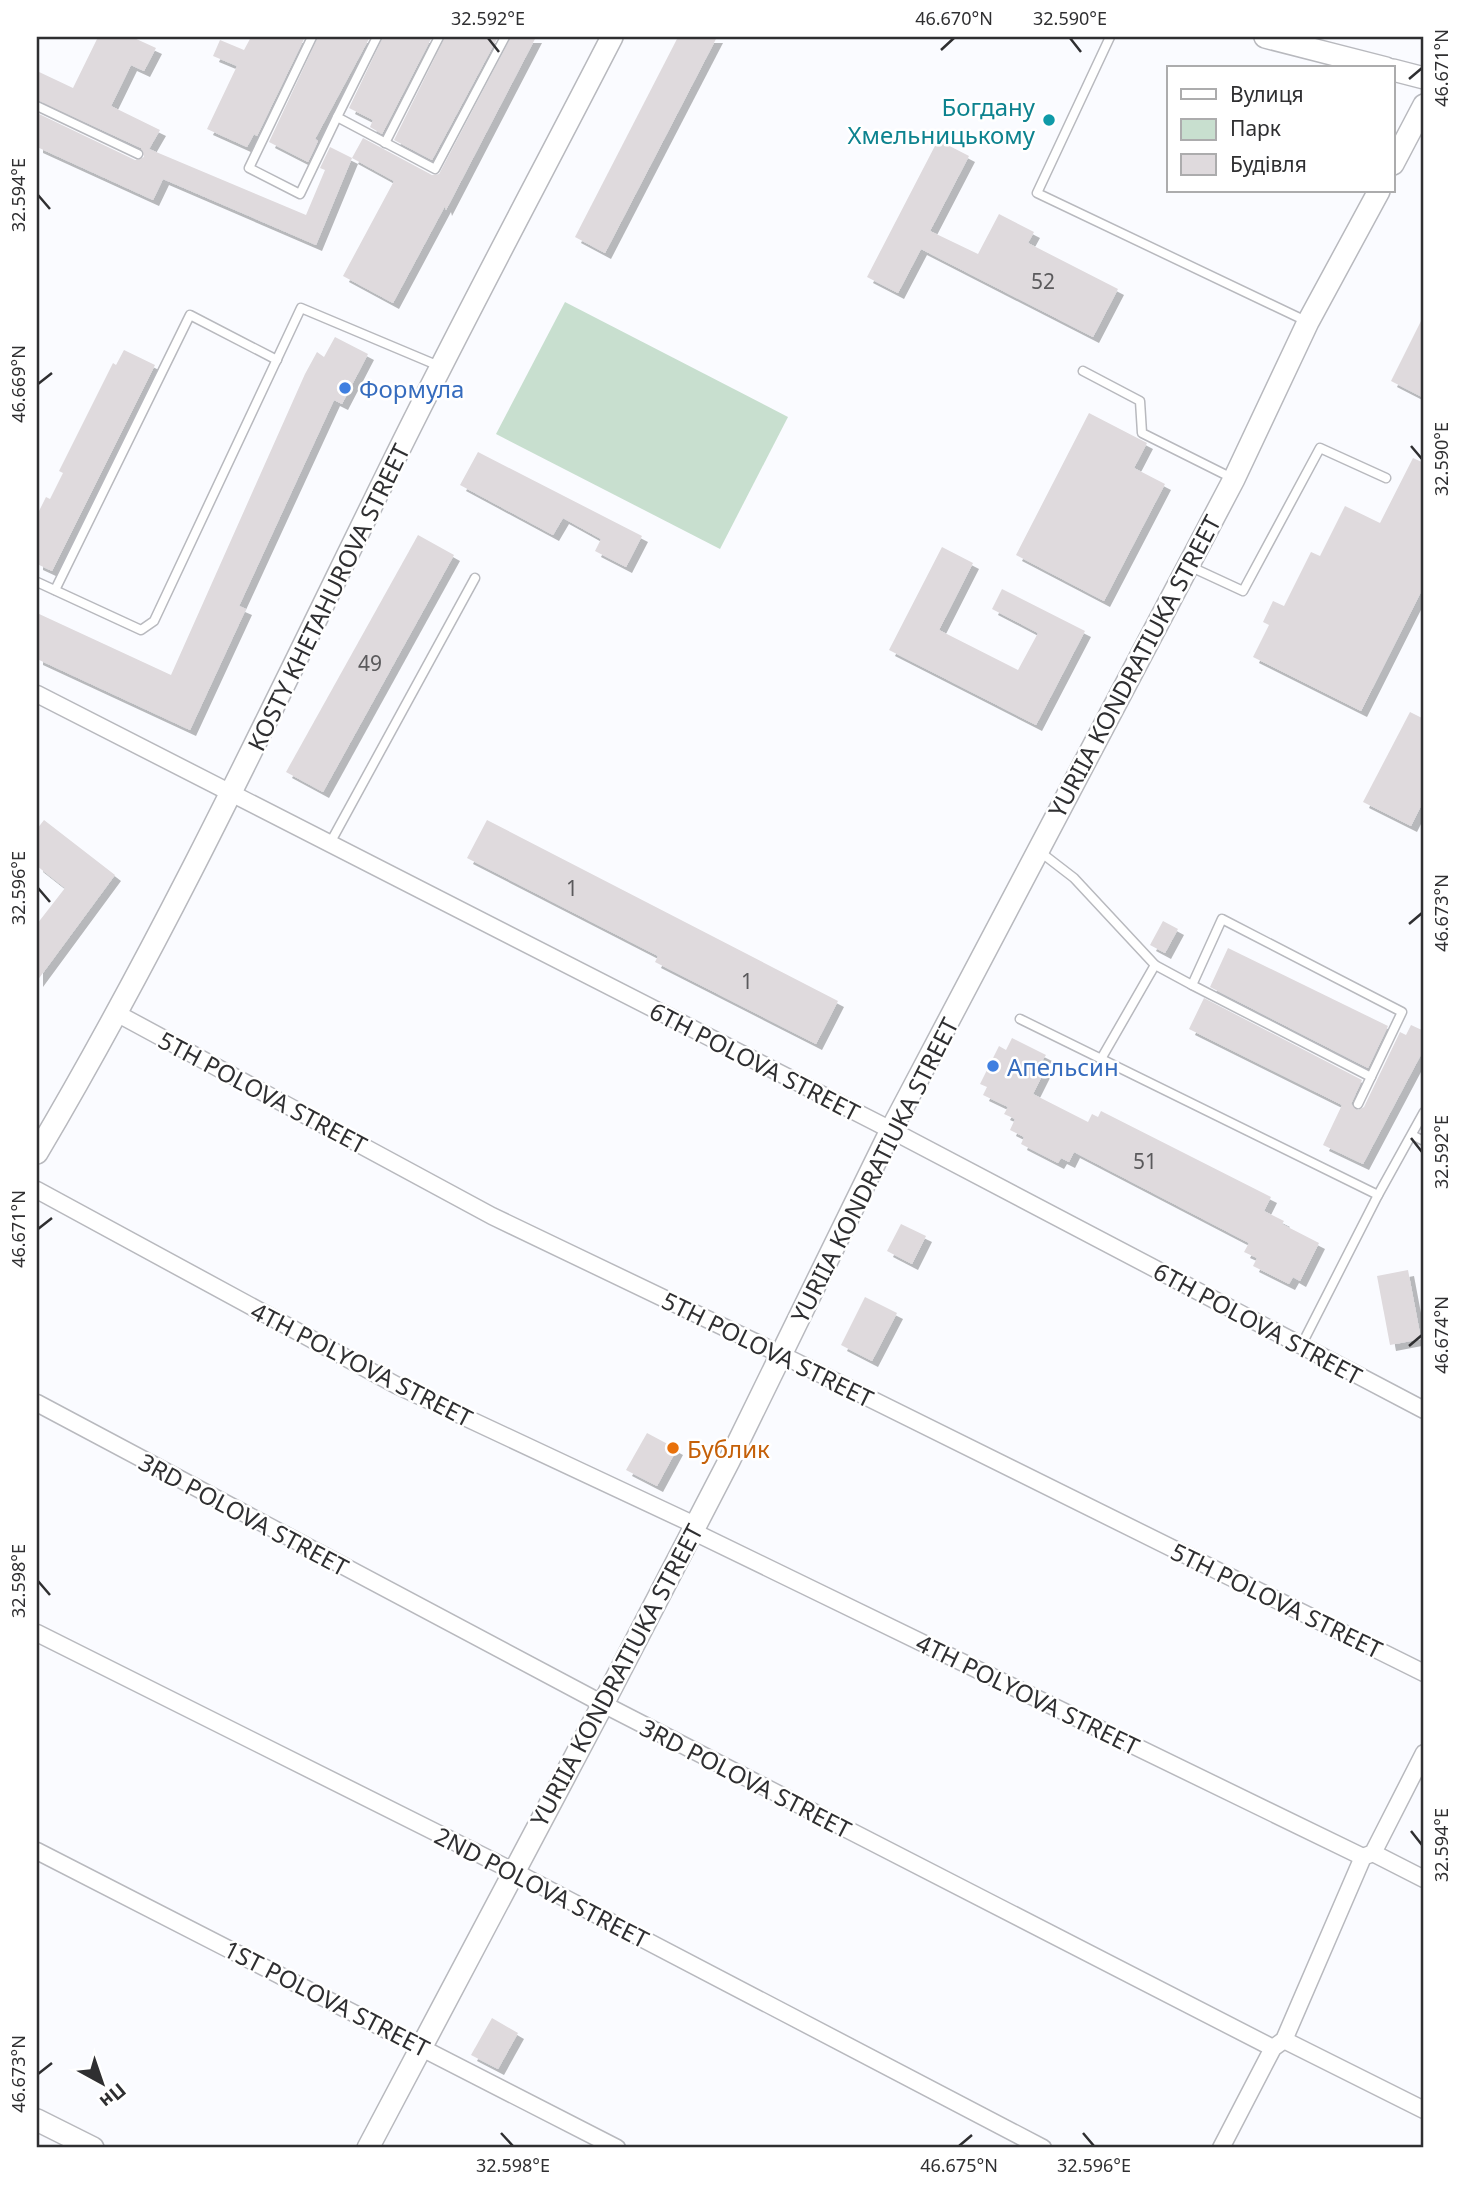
<svg xmlns="http://www.w3.org/2000/svg" width="1461" height="2185" font-family="'Noto Sans',sans-serif">
  <style>
    .green { fill: #c8dfcf }
    .building { fill: #dfdadd; filter: url(#shadow) }
    .lines { fill: none; stroke-linecap: round; stroke-linejoin: round }
    .service-casing { stroke: #b8b9be; stroke-width: 11 }
    .minor-casing { stroke: #b8b9be; stroke-width: 19 }
    .tertiary-casing { stroke: #b8b9be; stroke-width: 24 }
    .service { stroke: #fff; stroke-width: 8 }
    .minor { stroke: #fff; stroke-width: 16 }
    .tertiary { stroke: #fff; stroke-width: 21 }
    .ticks { fill: none; stroke: #2f2f31; stroke-width: 2.5 }
    .culture-dot { fill: #0f9aa8; stroke: #fff; stroke-width: 2.5 }
    .shop-dot { fill: #3f7fe0; stroke: #fff; stroke-width: 2.5 }
    .food-dot { fill: #e8710a; stroke: #fff; stroke-width: 2.5 }
    .labels { text-anchor: middle; dominant-baseline: central; stroke-width: 5; stroke-linejoin: round; paint-order: stroke }
    .number-label { font-size: 21px; fill: #5b5a5c }
    .culture-label { font-size: 24px; fill: #0d838f; stroke: #fff; text-anchor: end }
    .shop-label { font-size: 24px; fill: #366cbe; stroke: #fff; text-anchor: start }
    .street-label { font-size: 24px; fill: #2f2f31; stroke: #fff }
    .food-label { font-size: 24px; fill: #c56008; stroke: #fff; text-anchor: start }
    .neatline { fill: none; stroke: #2f2f31; stroke-width: 2.5 }
    .ticks-label { font-size: 18px; text-anchor: middle; fill: #2f2f31 }
  </style>
  <defs>
    <filter id="shadow"><feDropShadow dx="6" dy="6" stdDeviation="0" flood-color="#0004"/></filter>
  </defs>
  <rect width="100%" height="100%" fill="#fafbff"/>
  <!-- green -->
  <polygon class="green" points="565,302 788,417 720,549 496,434"/>
  <!-- building -->
  <g class="building">
    <polygon points="98,37 132,37 156,48 144,71 131,65 111,106 160,130 149,149 306,215 325,170 320,168 330,147 352,158 316,245 163,179 153,200 37,147 37,113 135,160 144,157 141,148 37,100 37,71 73,88"/>
    <polygon points="251,37 305,37 257,136 254,134 247,147 207,129 237,66 213,56 220,40 244,50"/>
    <polygon points="318,37 370,37 315,139 318,141 308,162 269,142"/>
    <polygon points="383,37 432,37 382,134 370,127 373,120 349,108"/>
    <polygon points="445,37 498,37 432,160 394,140"/>
    <polygon points="511,37 536,37 446,210 445,206 393,303 343,276 394,181 352,158 363,138 432,175 439,174"/>
    <polygon points="678,37 717,37 605,253 575,237"/>
    <polygon points="938,140 969,156 930,231 978,254 999,214 1034,232 1028,243 1118,289 1093,337 921,249 898,293 867,277"/>
    <polygon points="1424,315 1424,398 1391,381"/>
    <polygon points="335,337 368,354 342,404 334,400 239,606 246,609 190,730 37,659 37,613 171,675 305,374 317,352 324,357"/>
    <polygon points="124,350 155,365 52,571 37,564 37,515 46,497 50,499 63,473 59,471 113,363 116,365"/>
    <polygon points="1089,413 1147,443 1134,468 1165,484 1104,601 1016,555"/>
    <polygon points="478,452 642,536 626,567 595,551 601,539 563,518 553,535 460,485"/>
    <polygon points="1413,458 1424,463 1424,586 1361,711 1253,657 1269,625 1263,622 1273,601 1284,606 1311,552 1320,556 1345,506 1380,523"/>
    <polygon points="418,535 454,555 323,792 286,772"/>
    <polygon points="942,547 973,563 939,630 1018,670 1038,633 992,609 1002,589 1085,631 1036,725 889,650"/>
    <polygon points="1410,712 1424,719 1424,800 1411,826 1363,802"/>
    <polygon points="44,820 115,875 37,981 37,924 65,888 37,866 37,829"/>
    <polygon points="487,820 838,1001 816,1044 655,962 658,956 467,858"/>
    <polygon points="1163,921 1178,929 1165,953 1150,945"/>
    <polygon points="1228,948 1388,1026 1368,1068 1210,987"/>
    <polygon points="1204,998 1362,1080 1351,1104 1358,1110 1364,1107 1400,1032 1406,1035 1411,1025 1424,1031 1424,1049 1363,1164 1323,1145 1342,1105 1189,1029"/>
    <polygon points="1012,1038 1046,1055 1042,1061 1048,1064 1033,1094 1088,1122 1092,1114 1098,1117 1101,1111 1271,1197 1264,1211 1284,1221 1282,1224 1319,1243 1300,1281 1293,1277 1289,1284 1253,1266 1257,1258 1244,1252 1249,1243 1074,1152 1069,1162 1061,1158 1058,1163 1021,1144 1024,1137 1010,1130 1015,1119 1004,1114 1008,1107 983,1095 987,1087 980,1084 999,1046 1006,1050"/>
    <polygon points="901,1224 926,1236 912,1264 887,1251"/>
    <polygon points="1408,1270 1421,1339 1390,1345 1377,1276"/>
    <polygon points="865,1297 897,1313 872,1361 841,1345"/>
    <polygon points="647,1433 677,1449 657,1486 626,1470"/>
    <polygon points="492,2018 518,2033 498,2069 471,2055"/>
  </g>
  <g class="lines">
    <!-- service casing -->
    <g class="service-casing">
      <g id="service">
        <polyline points="312,37 249,168 300,194 337,117"/>
        <polyline points="377,37 337,117 435,169 505,37"/>
        <polyline points="1110,37 1037,193 1306,321"/>
        <polyline points="37,106 138,154"/>
        <polyline points="385,143 439,37"/>
        <polyline points="1083,371 1140,401 1142,433 1234,479"/>
        <polyline points="1189,566 1243,591 1320,448 1386,478"/>
        <polyline points="37,582 141,630 154,621 301,308 439,366"/>
        <polyline points="55,590 190,315 277,360"/>
        <polyline points="329,845 475,578"/>
        <polyline points="1039,851 1074,878 1155,965 1101,1059"/>
        <polyline points="1155,965 1192,985 1222,919 1402,1012 1358,1104"/>
        <polyline points="1192,985 1371,1077"/>
        <polyline points="1020,1019 1378,1195 1301,1346"/>
        <polyline points="1412,1135 1424,1141"/>
        <polyline points="1378,1195 1424,1112"/>
      </g>
    </g>
    <!-- minor casing -->
    <g class="minor-casing">
      <g id="minor">
        <polyline points="37,694 891,1130 1424,1410"/>
        <polyline points="118,1014 492,1216 782,1355 1424,1673"/>
        <polyline points="37,1190 396,1385 695,1525"/>
        <polyline points="37,1403 603,1704 1273,2048"/>
        <polyline points="692,1531 1363,1857"/>
        <polyline points="37,1633 513,1871 1043,2148"/>
        <polyline points="37,1851 617,2148"/>
        <polyline points="1373,1853 1424,1879"/>
        <polyline points="1284,2040 1424,2110"/>
        <polyline points="1221,2148 1273,2048 1284,2040 1363,1857 1373,1853 1424,1753"/>
      </g>
    </g>
    <!-- tertiary casing -->
    <g class="tertiary-casing">
      <g id="tertiary">
        <polyline points="1265,37 1386,68"/>
        <polyline points="1393,70 1424,78"/>
        <polyline points="1393,164 1424,105"/>
        <path d="M37,1153c133,-225 243,-461 358,-695 70,-142 145,-281 217,-421"/>
        <polyline points="37,2120 93,2148"/>
        <polyline points="368,2148 603,1704 729,1461 891,1130 1234,479 1308,322 1379,191"/>
      </g>
    </g>
    <!-- service -->
    <use href="#service" class="service"/>
    <!-- minor -->
    <use href="#minor" class="minor"/>
    <!-- tertiary -->
    <use href="#tertiary" class="tertiary"/>
  </g>
  <!-- ticks -->
  <path class="ticks" d="M488,38l11,14M1070,38l11,14M941,50l13,-12M1409,79l13,-11M38,195l12,14M38,384l14,-11M1411,446l11,13M38,888l12,14M1409,924l13,-11M1411,1138l11,14M38,1229l14,-11M1409,1346l13,-11M38,1581l12,14M1411,1831l11,14M38,2074l14,-11M501,2133l12,13M1083,2133l11,13M959,2146l13,-11"/>
  <!-- markers -->
  <circle class="culture-dot" cx="1049" cy="120" r="7"/>
  <g class="shop-dot">
    <circle cx="345" cy="388" r="7"/>
    <circle cx="993" cy="1066" r="7"/>
  </g>
  <circle class="food-dot" cx="673" cy="1448" r="7"/>
  <g class="labels">
    <!-- number labels -->
    <g class="number-label">
      <text x="1043" y="281">52</text>
      <text x="370" y="663">49</text>
      <text x="572" y="888">1</text>
      <text x="747" y="981">1</text>
      <text x="1145" y="1161">51</text>
    </g>
    <!-- culture labels -->
    <g class="culture-label">
      <text x="1035" y="106">Богдану<tspan x="1035" dy="28">Хмельницькому</tspan></text>
    </g>
    <!-- shop labels -->
    <g class="shop-label">
      <text x="359" y="388">Формула</text>
      <text x="1007" y="1066">Апельсин</text>
    </g>
    <!-- street labels -->
    <g class="street-label">
      <text transform="translate(328 597) rotate(-64)">KOSTY KHETAHUROVA STREET</text>
      <text transform="translate(1134 666) rotate(-62)">YURIIA KONDRATIUKA STREET</text>
      <text transform="translate(755 1061) rotate(27)">6TH POLOVA STREET</text>
      <text transform="translate(263 1092) rotate(28)">5TH POLOVA STREET</text>
      <text transform="translate(874 1170) rotate(-63)">YURIIA KONDRATIUKA STREET</text>
      <text transform="translate(1258 1323) rotate(28)">6TH POLOVA STREET</text>
      <text transform="translate(768 1349) rotate(26)">5TH POLOVA STREET</text>
      <text transform="translate(362 1364) rotate(27)">4TH POLYOVA STREET</text>
      <text transform="translate(244 1514) rotate(28)">3RD POLOVA STREET</text>
      <text transform="translate(1277 1600) rotate(26)">5TH POLOVA STREET</text>
      <text transform="translate(616 1675) rotate(-62)">YURIIA KONDRATIUKA STREET</text>
      <text transform="translate(1028 1694) rotate(26)">4TH POLYOVA STREET</text>
      <text transform="translate(746 1778) rotate(27)">3RD POLOVA STREET</text>
      <text transform="translate(542 1887) rotate(27)">2ND POLOVA STREET</text>
      <text transform="translate(327 1998) rotate(27)">1ST POLOVA STREET</text>
    </g>
    <!-- food labels -->
    <g class="food-label">
      <text x="687" y="1448">Бублик</text>
    </g>
  </g>
  <!-- border -->
  <rect width="1461" height="2185" fill="none" stroke="#ffffff" stroke-width="77"/>
  <!-- legend -->
  <rect x="1167" y="66" width="228" height="126" fill="#ffffff" stroke="#acacad" stroke-width="2"/>
  <rect x="1181" y="89" width="35" height="10" fill="#ffffff" stroke="#acacad" stroke-width="2"/>
  <text x="1230" y="102" font-size="21" fill="#2f2f31">Вулиця</text>
  <rect x="1181" y="119" width="35" height="21" fill="#c8dfcf" stroke="#acacad" stroke-width="2"/>
  <text x="1230" y="136" font-size="21" fill="#2f2f31">Парк</text>
  <rect x="1181" y="154" width="35" height="21" fill="#dfdadd" stroke="#acacad" stroke-width="2"/>
  <text x="1230" y="172" font-size="21" fill="#2f2f31">Будівля</text>
  <!-- north arrow -->
  <g transform="translate(102 2083) rotate(140)" stroke="#ffffff" stroke-width="5" paint-order="stroke">
  <path d="M0-5L12 26L0 18L-12 26Z" fill="#2f2f31"/>
  <text y="-10" font-size="19" font-weight="bold" text-anchor="middle" fill="#2f2f31">Пн</text>
  </g>
  <rect x="38" y="38" width="1384" height="2108" class="neatline"/>
  <g class="ticks-label">
    <text x="488" y="25">32.592°E</text>
    <text x="954" y="25">46.670°N</text>
    <text x="1070" y="25">32.590°E</text>
    <text transform="translate(1442 68) rotate(-90)" y="6">46.671°N</text>
    <text transform="translate(19 195) rotate(-90)" y="6">32.594°E</text>
    <text transform="translate(19 384) rotate(-90)" y="6">46.669°N</text>
    <text transform="translate(1442 459) rotate(-90)" y="6">32.590°E</text>
    <text transform="translate(19 888) rotate(-90)" y="6">32.596°E</text>
    <text transform="translate(1442 913) rotate(-90)" y="6">46.673°N</text>
    <text transform="translate(1442 1152) rotate(-90)" y="6">32.592°E</text>
    <text transform="translate(19 1229) rotate(-90)" y="6">46.671°N</text>
    <text transform="translate(1442 1335) rotate(-90)" y="6">46.674°N</text>
    <text transform="translate(19 1581) rotate(-90)" y="6">32.598°E</text>
    <text transform="translate(1442 1845) rotate(-90)" y="6">32.594°E</text>
    <text transform="translate(19 2074) rotate(-90)" y="6">46.673°N</text>
    <text x="513" y="2172">32.598°E</text>
    <text x="959" y="2172">46.675°N</text>
    <text x="1094" y="2172">32.596°E</text>
  </g>
</svg>
